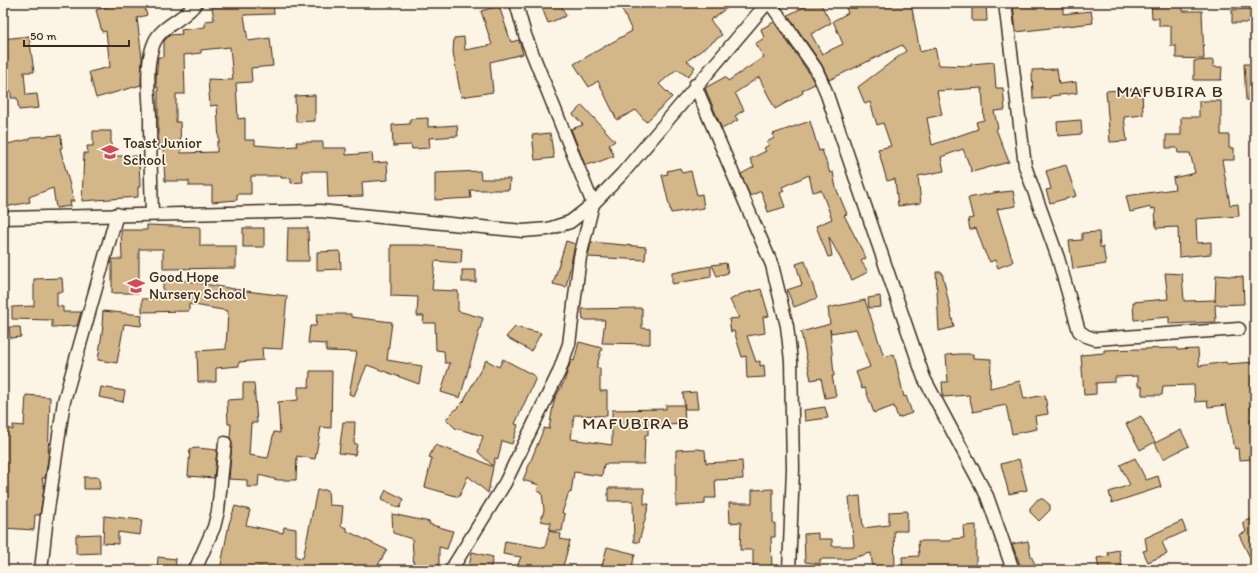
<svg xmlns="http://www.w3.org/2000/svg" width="1258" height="573" font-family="Itim,sans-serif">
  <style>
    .building { fill: #d4b789; stroke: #3b2a1e; fill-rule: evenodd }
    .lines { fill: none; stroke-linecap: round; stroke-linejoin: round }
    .street-casing { stroke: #3b2a1e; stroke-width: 15 }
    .street { stroke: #fcf5e5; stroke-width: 12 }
    .labels { text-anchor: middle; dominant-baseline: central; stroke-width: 3.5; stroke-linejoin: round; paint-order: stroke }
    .poi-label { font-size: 15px; fill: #3b2a1e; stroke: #fcf5e5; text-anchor: start }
    .quarter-label { font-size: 17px; letter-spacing: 1px; fill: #3b2a1e; stroke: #fcf5e5 }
  </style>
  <rect width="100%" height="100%" fill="#fcf5e5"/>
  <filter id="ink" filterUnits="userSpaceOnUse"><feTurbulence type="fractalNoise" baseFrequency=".025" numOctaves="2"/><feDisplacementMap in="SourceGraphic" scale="8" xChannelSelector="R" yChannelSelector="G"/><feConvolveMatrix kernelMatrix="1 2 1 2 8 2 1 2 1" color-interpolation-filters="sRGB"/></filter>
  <g filter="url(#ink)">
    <!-- building -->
    <g class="building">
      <polygon points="120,3 143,3 147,15 137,18 142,58 141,85 96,98 89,72 110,67 106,31 102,32 96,10"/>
      <path d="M249,3h24l1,11 -30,1 4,26 22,-3 3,28 -22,2 1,14 -16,1 2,36 7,-1v22h10v5l26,2 16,-1 -1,-4h27v6h23v7l26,-2 1,10 14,-1 1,18 -26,2 1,14 -35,1 -1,-26h-25l1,11 -12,1v-5h-10v-2h-30v18h-14v6l-25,2v-16h-23v-5h-24l-2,-32 -5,1v-63h-2v-8l2,-22h6v-16l6,-6 12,-1 -1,-4 24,-3v-6l9,-1 -2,-13zM230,47l3,33 -25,-1 2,27 7,-1 2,37h-2v10l-36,1 -1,-31h-4v-28h9l-1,-39 17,-2v-3z"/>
      <polygon points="540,3 560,3 566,16 548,23"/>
      <polygon points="619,3 734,3 710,20 722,35 687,61 695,67 688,77 677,69 659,84 672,97 646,122 636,110 617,120 598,81 589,87 574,64 632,31"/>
      <path d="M812,3h8l11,20 -20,11 11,20 21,-10 -10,-23 15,-8 -4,-10h67l9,49 15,-4 4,17 32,1v-2l23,-2 2,26h7l2,22 -11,1 4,17 -2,1 13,33 -37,10 -9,-23 -22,8 3,14 -26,5 3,27 -23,3 -3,-27 -8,2 -9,-32 13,-3 -8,-23 -6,2 -7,-23 -5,2 -7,-17 48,-36 -4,-6 -73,35 -7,-15 -34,-50zM982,88l2,32 -8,2 2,7 -46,16 -5,-27 15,-3 -5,-24z"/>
      <polygon points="972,3 986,3 987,21 972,21"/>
      <polygon points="1013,3 1063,3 1063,14 1091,11 1093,23 1016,32"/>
      <polygon points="1151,3 1183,3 1183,11 1202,11 1204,59 1176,58 1176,46 1171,46 1171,26 1159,26 1159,18 1152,18"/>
      <polygon points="499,6 511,42 519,40 523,54 490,62 493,92 461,97 453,52 454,38 464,37 465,50 492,45 481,11"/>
      <polygon points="1255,9 1255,23 1232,23 1232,10"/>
      <polygon points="774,22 809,73 815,84 802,90 803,93 775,109 759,77 735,93 744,110 735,116 738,120 722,129 705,88 725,77 728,81 764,57 755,44 764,38 761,29"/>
      <polygon points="29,36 34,72 24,72 26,95 37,94 39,108 19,110 17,98 11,98 11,91 3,91 3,39"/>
      <polygon points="1213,60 1213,67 1222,67 1221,80 1194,80 1194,61"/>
      <polygon points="1244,64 1255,64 1255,100 1246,100"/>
      <polygon points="1057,69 1059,84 1076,82 1077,93 1051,96 1051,98 1033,99 1032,70"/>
      <polygon points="1134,89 1142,89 1143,115 1124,117 1127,141 1110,142 1106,91"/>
      <polygon points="315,95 315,121 296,122 295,96"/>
      <polygon points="1199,101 1221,101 1221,135 1229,135 1229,148 1234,148 1234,160 1222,160 1230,205 1238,204 1239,216 1196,219 1197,243 1211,242 1211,254 1179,257 1178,227 1156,228 1155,208 1151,209 1151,207 1130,212 1126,196 1175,189 1173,178 1195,173 1190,153 1178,153 1177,148 1166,148 1166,135 1181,135 1181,117 1199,117"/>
      <polygon points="582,105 615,141 609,145 614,156 593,164 593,163 585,165 571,129 583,125 573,114"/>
      <polygon points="428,118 428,127 457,125 458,136 429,138 430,148 412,149 411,145 393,146 392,125 410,124 410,119"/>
      <polygon points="1081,120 1082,134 1058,136 1057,122"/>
      <polygon points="810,121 819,151 822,150 830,173 833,172 836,188 847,214 844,215 866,258 861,261 868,272 852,280 829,237 832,256 828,257 816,226 832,219 821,190 813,192 809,175 782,187 784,191 780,193 785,207 768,212 761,191 750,196 741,174 754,167 750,159 766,151 764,148 769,145 767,142 774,138 773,134"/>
      <polygon points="93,131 111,131 111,156 139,156 140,187 138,187 138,197 82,201 84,153 88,153 87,146 93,146"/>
      <polygon points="550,133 554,158 535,160 532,135"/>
      <polygon points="61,135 62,148 60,148 74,201 70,201 71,206 56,208 53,188 29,197 30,202 5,207 3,196 3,145 30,139 30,137"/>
      <polygon points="1066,165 1076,196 1050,203 1046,190 1051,189 1046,171"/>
      <polygon points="680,168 682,173 691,171 697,195 702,194 704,208 671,213 662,175 668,174 667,171"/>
      <polygon points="480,171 481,179 510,179 509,190 470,190 471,198 435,200 435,173"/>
      <polygon points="1013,191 1016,206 997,209 1013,262 998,268 995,260 990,262 985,253 976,228 970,230 968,219 973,218 968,198 993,193"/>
      <polygon points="147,225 200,227 200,246 236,246 236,268 163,269 163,249 139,249 139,293 112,293 112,259 122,259 121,230 147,230"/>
      <rect x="243" y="228" width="21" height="19"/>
      <polygon points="288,228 308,228 309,261 287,261"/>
      <polygon points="1099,232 1100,247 1103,247 1106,264 1073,269 1069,241 1082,240 1082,233"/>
      <polygon points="566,241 575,244 566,287 553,284"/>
      <polygon points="591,242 646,247 645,260 588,257"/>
      <polygon points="391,245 419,245 462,249 461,263 435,261 432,290 458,291 458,311 483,318 460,398 441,392 450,363 445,363 444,351 436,350 435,323 423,323 424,316 417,316 418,297 391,296"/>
      <polygon points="340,251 341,269 317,270 317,252"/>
      <polygon points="805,261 817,298 794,307 787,290 802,285 796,264"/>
      <polygon points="726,263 728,273 717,276 712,265"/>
      <polygon points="711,266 711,277 672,284 672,273"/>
      <rect x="462" y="270" width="14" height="12"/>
      <polygon points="936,272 942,272 954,327 939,331"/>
      <polygon points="1165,273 1182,274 1184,301 1215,300 1215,302 1216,275 1243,277 1244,304 1215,305 1216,322 1169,324 1169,317 1134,320 1133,302 1168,299"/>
      <polygon points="163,277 246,291 287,296 282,349 262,348 263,360 239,362 239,366 216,368 216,382 198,382 197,351 226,349 228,311 189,304 189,311 142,312 142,299 163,298"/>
      <polygon points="62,278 63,292 57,292 57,306 63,307 63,312 81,312 77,326 52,327 52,320 12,319 12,307 34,306 34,279"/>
      <polygon points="761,289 769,316 763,317 765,333 747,336 756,362 760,361 760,366 764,365 765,377 747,378 746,356 742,357 734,331 731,332 729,319 739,318 730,300 741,294"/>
      <polygon points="880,296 881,307 869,308 868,298"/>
      <polygon points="865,300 884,357 894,354 904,397 906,396 912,413 898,418 894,406 874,413 865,388 862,389 856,372 870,367 856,329 831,333 830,329 834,376 832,376 836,396 825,398 821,378 811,380 801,332 830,324 828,308"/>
      <polygon points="642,308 642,328 650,329 650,344 602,343 605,320 583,320 582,309"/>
      <polygon points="103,311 142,315 141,326 124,324 117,363 98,360 103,326 102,326"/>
      <polygon points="317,314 351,314 351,317 392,322 387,360 422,366 419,384 367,365 354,396 349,394 357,352 326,351 326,344 308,343 310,326 316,326"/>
      <polygon points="9,327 20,327 21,337 10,338"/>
      <polygon points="515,327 541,333 531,351 506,337"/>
      <polygon points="579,342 602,348 596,368 600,368 600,391 607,391 607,416 574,415 571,439 612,445 612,410 666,409 666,405 684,405 685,424 648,426 648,435 645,435 644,464 604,464 602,476 574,472 571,493 569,492 562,513 565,514 562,531 549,531 551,523 541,521 544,510 542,493 537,491 539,485 523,480 544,428 549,429 554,400 564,382 571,360 574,361"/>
      <polygon points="1177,348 1177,350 1198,349 1199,366 1226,362 1227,364 1255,362 1255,405 1250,405 1253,419 1250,419 1255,459 1239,460 1238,448 1235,449 1226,405 1208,407 1207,401 1195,402 1194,385 1163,386 1162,395 1142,395 1142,386 1138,386 1138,376 1115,377 1115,382 1096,383 1096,394 1084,395 1081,355 1104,353 1104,350"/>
      <polygon points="959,354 973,354 973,358 991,359 990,388 1020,381 1024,399 1045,395 1048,414 1035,416 1037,429 1012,434 1006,405 973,412 969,395 943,397 942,382 948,382 946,355"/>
      <polygon points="503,359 535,376 535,380 515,424 518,425 512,444 502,441 498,459 495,458 493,466 478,452 483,436 455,428 446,419 465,400 464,400 486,360 499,367"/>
      <polygon points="310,371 332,371 331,428 321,427 315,459 297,456 296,480 278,480 259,475 258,487 247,487 247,480 229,479 232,443 230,438 231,424 228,424 227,400 243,399 243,383 254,383 257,423 251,423 249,455 268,458 274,432 280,433 278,402 298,400 298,387 309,387"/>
      <polygon points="101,387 125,391 123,402 99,397"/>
      <polygon points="696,392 698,409 685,409 683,393"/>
      <polygon points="26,395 50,397 48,460 45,478 42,478 44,488 40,515 35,515 34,530 3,528 3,426 13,430 13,425 24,426"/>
      <polygon points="825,407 828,418 805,421 804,410"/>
      <polygon points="1141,416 1155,442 1140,450 1126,424"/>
      <polygon points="343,422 355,422 354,443 357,444 355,455 339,453"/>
      <polygon points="1181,430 1189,446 1163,459 1155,443"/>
      <polygon points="435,445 476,459 493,467 488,493 468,476 459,497 425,487 432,458 429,457"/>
      <polygon points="197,448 217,450 214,478 188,476 190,449"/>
      <polygon points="697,449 705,450 706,463 742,461 743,479 715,480 716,498 705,498 705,504 676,506 676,450"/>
      <polygon points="1135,458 1146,480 1158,476 1161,487 1112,503 1109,492 1130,485 1120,465"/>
      <polygon points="1019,459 1027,490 1009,494 1001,464"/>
      <polygon points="84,477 99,477 100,489 84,489"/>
      <polygon points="608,488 644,488 644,504 649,504 639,542 634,542 633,501 608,501"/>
      <polygon points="773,489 773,523 775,523 775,537 771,537 772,569 753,569 753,550 740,550 741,522 730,523 729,503 752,503 752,490"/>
      <polygon points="317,490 328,490 329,505 343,506 341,526 347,528 347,531 387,550 378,565 385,570 284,570 258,567 258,569 220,570 229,524 235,506 250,510 246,525 283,533 284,527 296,529 296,557 303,558"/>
      <polygon points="386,490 404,499 400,508 381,500"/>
      <polygon points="860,496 863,528 889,525 889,512 907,511 907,531 894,531 895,568 873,570 871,553 848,559 820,559 820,564 805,562 804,534 818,533 818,539 832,539 832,546 854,546 849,497"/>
      <polygon points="1038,499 1043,499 1050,505 1050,510 1039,521 1030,512 1030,508"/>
      <polygon points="392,514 430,522 429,524 453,531 447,549 439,547 439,568 414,567 412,539 393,533"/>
      <polygon points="104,516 142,520 140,535 118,532 118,544 103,543"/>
      <polygon points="1255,518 1255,568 1239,535 1246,532 1243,522"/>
      <polygon points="1182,521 1186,531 1162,542 1167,554 1148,562 1143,551 1147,550 1145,538"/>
      <polygon points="976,525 976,570 903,570 902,557 919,556 918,541 951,541 951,539 964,538 963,526"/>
      <polygon points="549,531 561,534 560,539 570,541 562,570 532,570 518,564 521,557 503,554 505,541 545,548"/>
      <polygon points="100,534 100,553 76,554 76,535"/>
      <polygon points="1028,541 1031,556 1038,570 1022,570 1012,544"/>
      <polygon points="607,547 635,554 631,570 601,570"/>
      <polygon points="1119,550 1122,570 1099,570 1097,558 1109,556 1108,552"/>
      <polygon points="472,552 493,557 490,570 468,570"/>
      <polygon points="158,557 176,559 175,570 157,570"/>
    </g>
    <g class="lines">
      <!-- street casing -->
      <g class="street-casing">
        <g id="street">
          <polyline points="770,3 816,69 825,89 924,378 987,496 1013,570"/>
          <polyline points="1005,3 1025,166 1058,258 1079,331 1086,336 1095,339 1239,329"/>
          <polyline points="695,85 772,265 787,326 791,361 793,469 789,570"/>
          <path d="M152,213c-1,-32 -2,-65 -2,-97 -1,-24 -5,-51 4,-73 7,-18 32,-24 42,-40"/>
          <polyline points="3,218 320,211 523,231 548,229 570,222 593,204 622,174 767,3"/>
          <polyline points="41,570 47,516 64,401 117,214"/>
          <polyline points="195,570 214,527 218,511 225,443"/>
          <polyline points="451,570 505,483 559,372 569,344 580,257 593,204 525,35 516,3"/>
        </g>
      </g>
      <!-- street -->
      <use href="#street" class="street"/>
    </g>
  </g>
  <!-- icons -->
  <defs>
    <g id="school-bare" transform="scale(1.38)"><path d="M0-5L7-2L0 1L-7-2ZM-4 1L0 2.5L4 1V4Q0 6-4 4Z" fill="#d1495b" stroke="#fcf5e5" stroke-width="2.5" paint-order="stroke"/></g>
  </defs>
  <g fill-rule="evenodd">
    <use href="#school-bare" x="110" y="152"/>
    <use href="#school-bare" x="136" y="286"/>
  </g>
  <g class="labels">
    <!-- poi labels -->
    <g class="poi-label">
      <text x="123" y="143">Toast Junior<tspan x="123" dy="17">School</tspan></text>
      <text x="149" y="277">Good Hope<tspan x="149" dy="17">Nursery School</tspan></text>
    </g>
    <!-- quarter labels -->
    <g class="quarter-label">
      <text x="1170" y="91">MAFUBIRA B</text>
      <text x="636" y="423">MAFUBIRA B</text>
    </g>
  </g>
  <!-- margin -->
  <rect width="1258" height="573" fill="none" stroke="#fcf5e5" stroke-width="16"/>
  <rect x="8" y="8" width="1242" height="557" fill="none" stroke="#3b2a1e" stroke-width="1.5" filter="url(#ink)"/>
  <!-- scale -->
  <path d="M24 40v6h105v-6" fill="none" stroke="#3b2a1e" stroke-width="2"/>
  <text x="30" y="40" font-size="12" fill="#3b2a1e" stroke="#fcf5e5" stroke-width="3" paint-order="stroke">50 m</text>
</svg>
